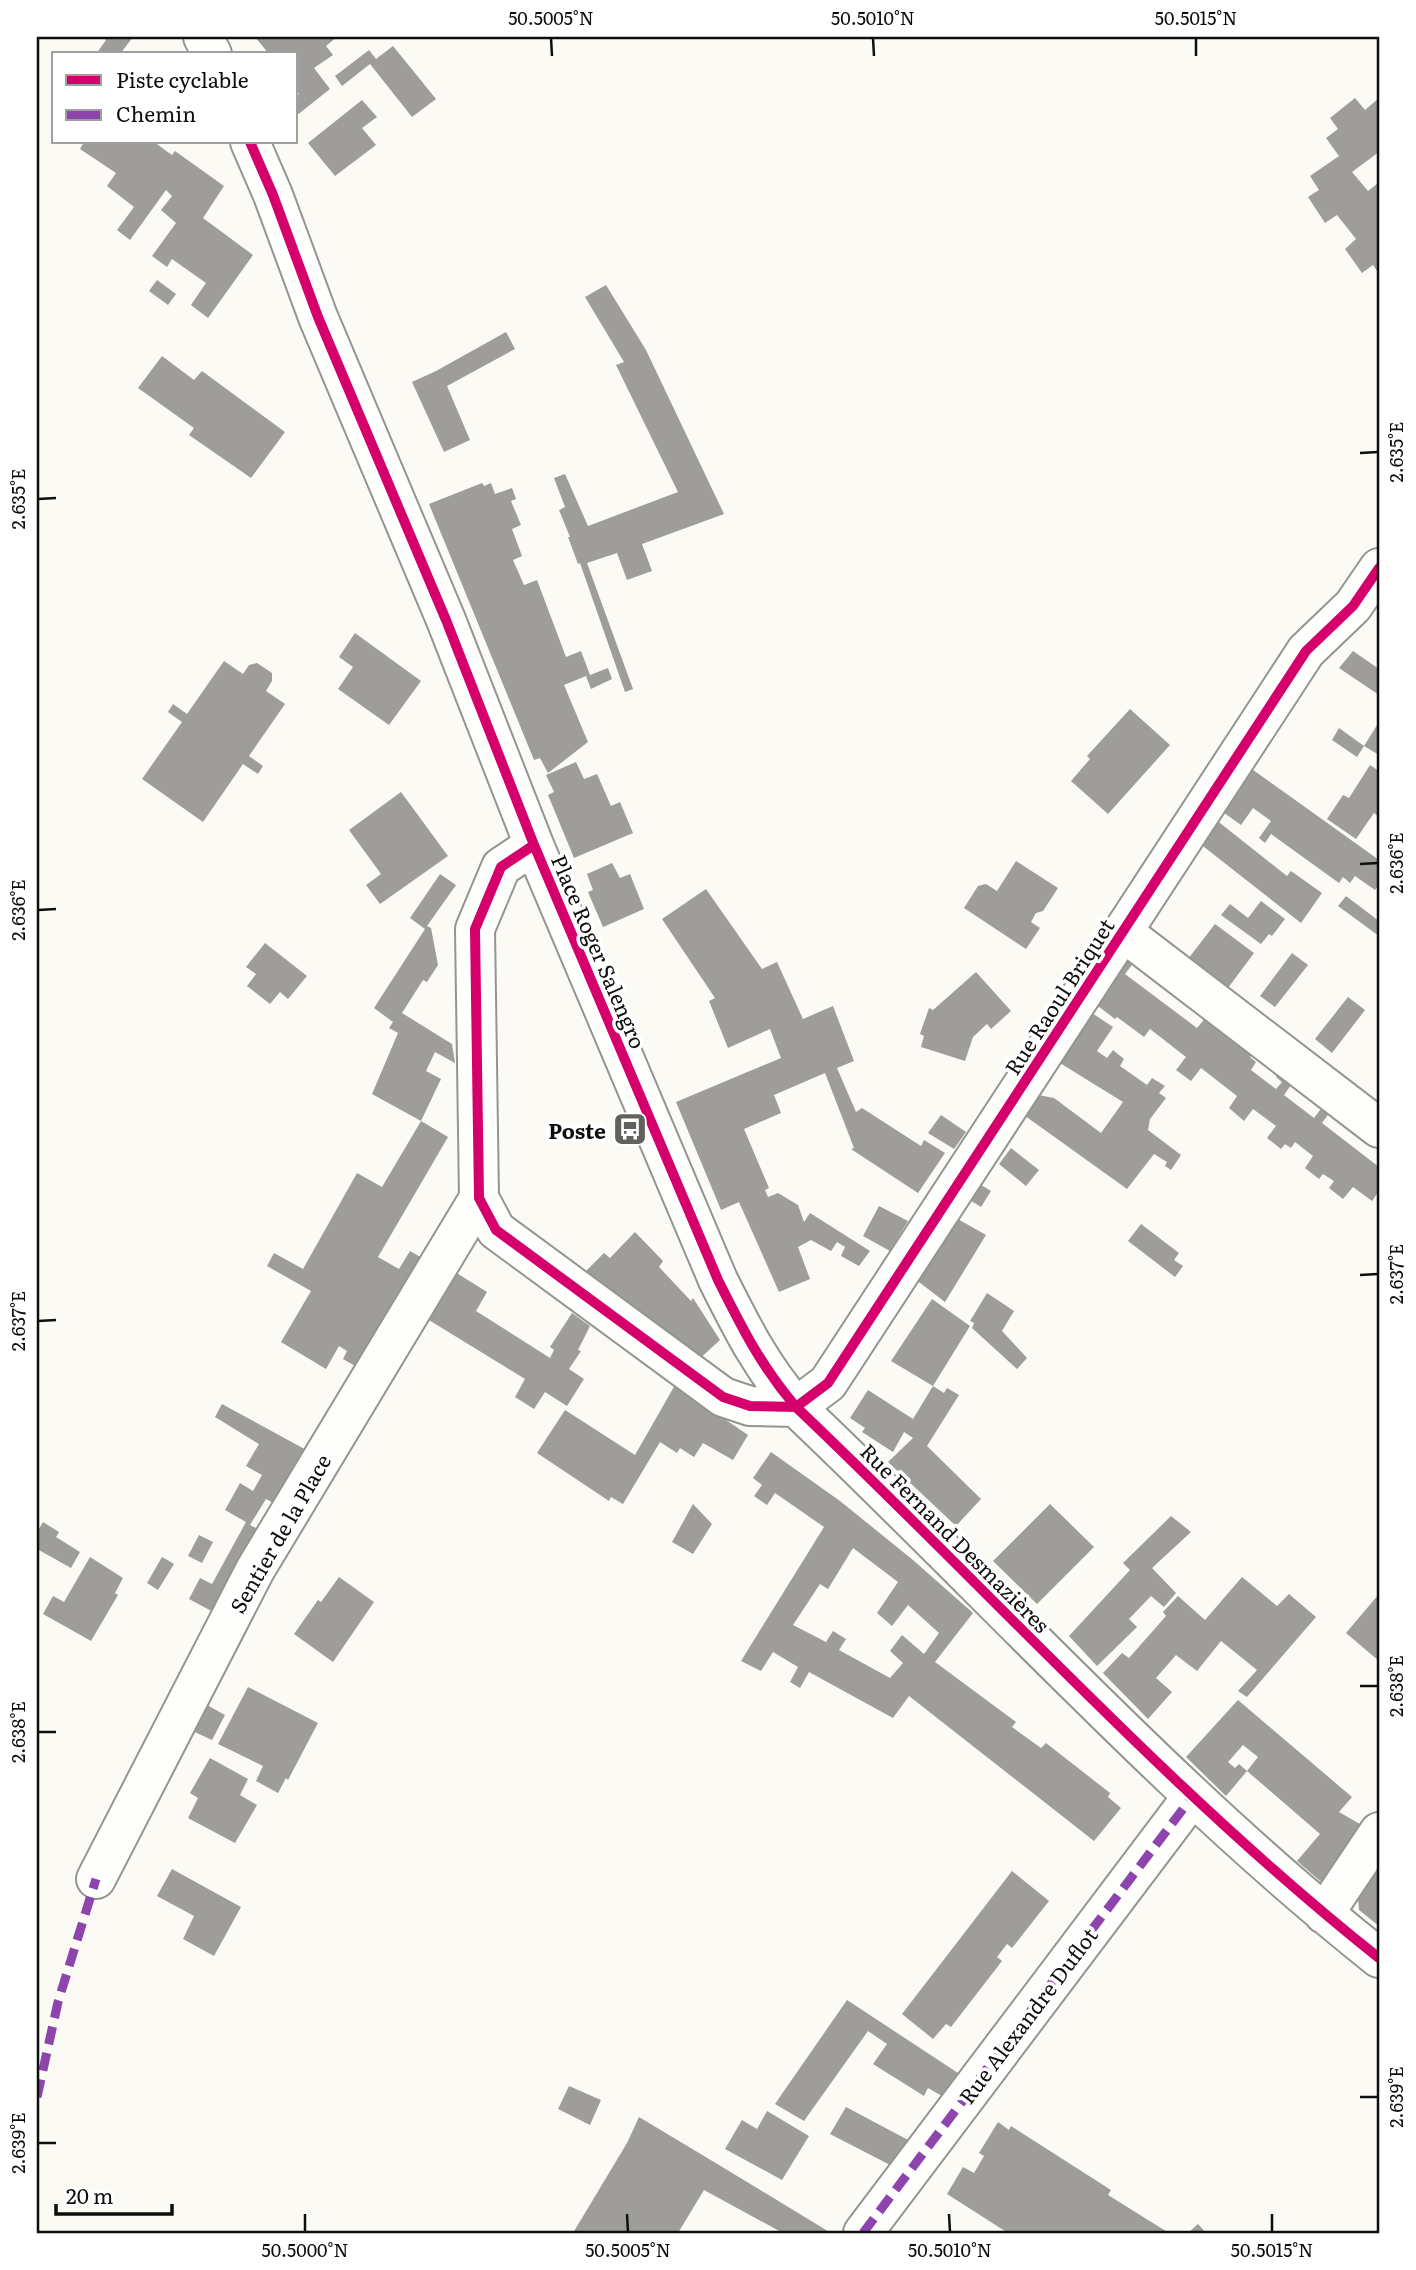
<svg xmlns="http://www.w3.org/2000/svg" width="1416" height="2270" font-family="Literata,serif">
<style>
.building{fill:#9e9d99;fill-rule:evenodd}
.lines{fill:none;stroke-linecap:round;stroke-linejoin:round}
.minor-casing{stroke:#959492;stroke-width:42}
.minor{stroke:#fefefd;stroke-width:38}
.quiet{stroke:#8e44ad;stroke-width:9;stroke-dasharray:18 9;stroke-linecap:butt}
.cycleway-casing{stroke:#fff;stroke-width:15}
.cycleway{stroke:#d6006c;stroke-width:10}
.ticks{fill:none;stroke:#0e0e0e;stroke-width:2.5}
.labels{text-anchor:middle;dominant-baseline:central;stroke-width:7;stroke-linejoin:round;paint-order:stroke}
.street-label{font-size:21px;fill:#0e0e0e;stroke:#fff}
.poi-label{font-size:21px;font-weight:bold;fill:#0e0e0e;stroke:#fff;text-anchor:end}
.neatline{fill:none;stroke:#0e0e0e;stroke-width:2.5}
.ticks-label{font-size:18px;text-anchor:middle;fill:#0e0e0e}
</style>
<rect width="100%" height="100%" fill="#fbfaf4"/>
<path class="building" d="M 102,37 L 133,37 L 120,54 L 96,54 L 106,40 Z
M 255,37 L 337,37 L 326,46 L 333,55 L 314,68 L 330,89 L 296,116 L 296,96 L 299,94 L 296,89 L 296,54 L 269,54 Z
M 393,46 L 436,99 L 412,117 L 370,64 L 342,86 L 335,76 L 369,50 L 376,59 Z
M 1355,98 L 1365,110 L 1379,98 L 1379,152 L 1352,172 L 1368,191 L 1378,183 L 1379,186 L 1379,274 L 1373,265 L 1362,273 L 1345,249 L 1356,239 L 1337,215 L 1325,223 L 1308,197 L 1319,190 L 1310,176 L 1339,156 L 1326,138 L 1338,129 L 1330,118 Z
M 362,100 L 377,117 L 362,128 L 376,145 L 335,176 L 308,143 Z
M 84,142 L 154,142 L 172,155 L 175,151 L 224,186 L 203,218 L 253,255 L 208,318 L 191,305 L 206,283 L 172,259 L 167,267 L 152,256 L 176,223 L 161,210 L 172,196 L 166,190 L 130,240 L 117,230 L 134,207 L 107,186 L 116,173 L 80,149 Z
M 157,280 L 176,294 L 168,305 L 149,291 Z
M 606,285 L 646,350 L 724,514 L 642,544 L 652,571 L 627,580 L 617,553 L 587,563 L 633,689 L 625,692 L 580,563 L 578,564 L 568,537 L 570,537 L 559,510 L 565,507 L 554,478 L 565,474 L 588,526 L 678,492 L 616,365 L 624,362 L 585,297 Z
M 506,332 L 515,349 L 447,386 L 470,440 L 444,452 L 412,382 L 436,371 Z
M 162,356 L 194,380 L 202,371 L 285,432 L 251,478 L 189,435 L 194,428 L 138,388 Z
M 482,483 L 484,486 L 491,483 L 495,494 L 512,488 L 516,499 L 511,501 L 521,525 L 512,529 L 522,556 L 513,560 L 524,585 L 537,580 L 566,657 L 581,651 L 590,675 L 608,668 L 612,679 L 591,689 L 586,676 L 564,685 L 588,742 L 548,773 L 540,758 L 534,760 L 429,504 Z
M 355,633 L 421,681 L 389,725 L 338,689 L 353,667 L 339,657 Z
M 1353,651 L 1379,669 L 1379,695 L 1339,668 Z
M 224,661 L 243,674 L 249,665 L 257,663 L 272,673 L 272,681 L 266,691 L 285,704 L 249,756 L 263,766 L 258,774 L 243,764 L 203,822 L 142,779 L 182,722 L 168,712 L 173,704 L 187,714 Z
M 1130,709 L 1170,745 L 1108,814 L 1071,781 L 1090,759 L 1087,756 Z
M 1379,722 L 1379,755 L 1364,746 Z
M 1339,728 L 1364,746 L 1357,757 L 1332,740 Z
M 576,762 L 584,779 L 597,774 L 611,806 L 620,802 L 633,833 L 574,858 L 548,795 L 554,792 L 546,775 Z
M 1370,765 L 1379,771 L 1379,817 L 1374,813 L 1356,839 L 1327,819 L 1343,795 L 1349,798 Z
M 1249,767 L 1379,860 L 1379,885 L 1375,890 L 1355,876 L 1350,883 L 1343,877 L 1339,883 L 1271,834 L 1265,843 L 1259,838 L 1271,821 L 1253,808 L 1241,825 L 1220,810 Z
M 401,792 L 448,856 L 380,904 L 366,885 L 381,874 L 349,830 Z
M 1215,819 L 1287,876 L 1291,871 L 1322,893 L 1301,923 L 1199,843 Z
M 1016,861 L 1058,888 L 1043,911 L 1036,913 L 1031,922 L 1040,928 L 1026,949 L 964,908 L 978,886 L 986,884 L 997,891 Z
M 612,863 L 620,878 L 630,874 L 644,909 L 603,927 L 588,892 L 593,890 L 587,874 Z
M 440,874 L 456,885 L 427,926 L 431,928 L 438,965 L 427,982 L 423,980 L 402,1013 L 452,1044 L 455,1063 L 435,1052 L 426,1071 L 441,1079 L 421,1121 L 448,1137 L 378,1257 L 399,1269 L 410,1251 L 429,1262 L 364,1371 L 343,1359 L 347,1351 L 339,1346 L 326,1369 L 281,1342 L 311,1291 L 267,1266 L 274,1253 L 303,1269 L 357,1173 L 382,1187 L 421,1121 L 372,1094 L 398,1033 L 389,1028 L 393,1022 L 374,1008 L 425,929 L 410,918 Z
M 706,889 L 762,969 L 777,962 L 803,1019 L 833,1006 L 854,1061 L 837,1068 L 856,1112 L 862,1108 L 921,1146 L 924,1140 L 945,1153 L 918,1193 L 851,1149 L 854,1148 L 825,1073 L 774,1095 L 781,1113 L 744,1129 L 769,1188 L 765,1190 L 768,1197 L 778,1193 L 798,1205 L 804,1222 L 810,1213 L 870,1251 L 859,1266 L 841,1256 L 845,1247 L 837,1242 L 831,1251 L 811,1240 L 798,1247 L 810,1279 L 779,1292 L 739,1202 L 721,1210 L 676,1102 L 781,1058 L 770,1029 L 728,1048 L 709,1001 L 715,998 L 662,919 Z
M 1346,896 L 1379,921 L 1379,936 L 1338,906 Z
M 1261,901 L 1285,919 L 1272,936 L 1269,934 L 1261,944 L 1221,915 L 1230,904 L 1248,918 Z
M 1215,924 L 1254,953 L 1228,988 L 1188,959 Z
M 265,943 L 307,976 L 288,999 L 280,992 L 270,1004 L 247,986 L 256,974 L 246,967 Z
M 1130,951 L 1138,957 L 1125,974 L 1197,1028 L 1207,1016 L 1257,1048 L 1250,1057 L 1256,1062 L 1251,1070 L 1276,1089 L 1282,1082 L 1276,1077 L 1282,1068 L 1296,1078 L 1284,1095 L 1314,1118 L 1326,1102 L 1333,1108 L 1322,1123 L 1379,1167 L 1379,1191 L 1372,1201 L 1353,1187 L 1343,1199 L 1329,1188 L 1334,1181 L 1323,1174 L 1319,1179 L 1305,1168 L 1313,1156 L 1295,1142 L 1291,1148 L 1285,1144 L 1281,1149 L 1267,1138 L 1276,1126 L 1253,1109 L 1244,1121 L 1229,1108 L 1237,1096 L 1201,1068 L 1191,1081 L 1176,1070 L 1186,1057 L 1150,1029 L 1144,1037 L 1117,1017 L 1115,1019 L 1094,1003 Z
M 1292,953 L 1308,965 L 1275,1007 L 1260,996 Z
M 976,972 L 1011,1011 L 991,1029 L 987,1024 L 973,1037 L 965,1061 L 921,1047 L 924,1036 L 920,1034 L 929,1008 L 933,1010 Z
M 1348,997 L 1365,1010 L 1332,1053 L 1315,1039 Z
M 1089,1011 L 1113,1027 L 1097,1051 L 1107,1058 L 1113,1050 L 1124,1059 L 1120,1066 L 1147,1085 L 1152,1078 L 1165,1086 L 1159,1093 L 1166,1098 L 1150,1119 L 1148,1130 L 1181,1155 L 1171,1170 L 1165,1166 L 1167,1162 L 1154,1154 L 1127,1189 L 1021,1113 L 1033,1094 L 1054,1098 L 1101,1133 L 1123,1102 L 1055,1060 Z
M 941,1115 L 966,1132 L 954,1149 L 928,1133 Z
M 1011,1148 L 1039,1170 L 1026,1186 L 999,1164 Z
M 978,1183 L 991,1191 L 981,1207 L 968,1199 Z
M 879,1206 L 908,1221 L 890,1251 L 863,1236 Z
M 956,1218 L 986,1235 L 945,1302 L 915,1279 Z
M 1141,1224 L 1179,1253 L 1174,1260 L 1183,1266 L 1175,1277 L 1128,1241 Z
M 635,1232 L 663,1261 L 659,1267 L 691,1301 L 693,1298 L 720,1340 L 695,1363 L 619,1306 L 585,1272 L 604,1253 L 610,1258 Z
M 447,1267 L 487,1292 L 476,1311 L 550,1358 L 554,1350 L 550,1347 L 572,1313 L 590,1326 L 578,1350 L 581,1351 L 569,1369 L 584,1379 L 567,1406 L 545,1392 L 534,1409 L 515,1397 L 525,1379 L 419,1314 Z
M 987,1293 L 1014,1311 L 1002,1331 L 1027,1358 L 1017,1369 L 972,1328 L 974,1323 L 970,1321 Z
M 932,1299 L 970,1326 L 933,1386 L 891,1361 Z
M 675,1385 L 748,1435 L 733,1460 L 703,1443 L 694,1457 L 680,1448 L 677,1453 L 660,1442 L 623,1504 L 611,1497 L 609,1501 L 537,1453 L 565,1410 L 635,1455 Z
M 933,1386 L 944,1393 L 947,1388 L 959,1395 L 927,1446 L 981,1499 L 956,1526 L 888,1462 L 913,1438 L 904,1432 L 893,1452 L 862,1432 L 865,1428 L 850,1418 L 868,1390 L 913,1419 Z
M 222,1404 L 310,1452 L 279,1506 L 266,1499 L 250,1525 L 264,1532 L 217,1614 L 189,1599 L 200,1578 L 212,1584 L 246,1522 L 225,1510 L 240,1483 L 253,1491 L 262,1475 L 246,1466 L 259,1444 L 215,1417 Z
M 771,1452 L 840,1501 L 913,1560 L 973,1613 L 935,1662 L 1016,1722 L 1012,1727 L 1041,1748 L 1046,1743 L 1110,1793 L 1108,1797 L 1121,1808 L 1094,1841 L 909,1696 L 893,1718 L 809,1672 L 800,1688 L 790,1682 L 798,1667 L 773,1652 L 761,1671 L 741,1661 L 824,1527 L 775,1493 L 767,1505 L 754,1496 L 762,1485 L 753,1478 ZM 853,1548 L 898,1582 L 877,1613 L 892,1626 L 908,1605 L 939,1633 L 924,1654 L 902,1635 L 890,1651 L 903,1663 L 890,1678 L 839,1650 L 846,1639 L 833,1631 L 826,1642 L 793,1625 L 820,1584 L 828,1589 Z
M 693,1504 L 712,1524 L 693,1554 L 672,1542 Z
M 1050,1504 L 1094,1547 L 1037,1604 L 993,1561 Z
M 1171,1516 L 1191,1532 L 1152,1568 L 1176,1593 L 1164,1607 L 1151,1596 L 1129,1619 L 1137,1627 L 1097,1666 L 1069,1636 L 1130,1570 L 1123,1563 Z
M 43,1522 L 59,1532 L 56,1537 L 80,1552 L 71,1568 L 37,1549 L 37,1532 Z
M 199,1535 L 213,1542 L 202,1563 L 188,1556 Z
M 90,1557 L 123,1578 L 115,1593 L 118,1595 L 91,1641 L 43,1614 L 53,1596 L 64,1602 Z
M 162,1557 L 174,1564 L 158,1590 L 147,1583 Z
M 339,1577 L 374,1602 L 333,1662 L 294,1634 L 318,1600 L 321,1602 Z
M 1242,1577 L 1277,1606 L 1289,1594 L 1316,1617 L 1247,1697 L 1238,1691 L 1257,1670 L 1221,1641 L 1197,1671 L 1176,1655 L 1156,1678 L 1172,1692 L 1148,1719 L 1103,1673 L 1122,1653 L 1129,1658 L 1166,1616 L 1163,1612 L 1178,1596 L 1205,1620 Z
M 1379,1594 L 1379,1661 L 1346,1633 Z
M 248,1687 L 318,1723 L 288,1780 L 286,1778 L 278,1793 L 256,1781 L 263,1766 L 218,1744 Z
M 198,1700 L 225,1715 L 212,1740 L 186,1728 Z
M 1238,1700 L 1352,1797 L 1339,1812 L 1365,1827 L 1331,1878 L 1320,1881 L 1297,1861 L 1320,1834 L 1247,1771 L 1258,1757 L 1243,1745 L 1228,1762 L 1235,1768 L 1239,1764 L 1247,1771 L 1226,1796 L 1186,1757 Z
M 210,1758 L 248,1779 L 240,1795 L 257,1805 L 235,1843 L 188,1818 L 198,1798 L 190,1793 Z
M 1379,1868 L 1379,1926 L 1359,1910 L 1358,1899 Z
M 172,1869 L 241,1907 L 214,1956 L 183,1939 L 194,1916 L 157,1896 Z
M 1012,1871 L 1049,1901 L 1012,1948 L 1007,1944 L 997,1957 L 1002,1961 L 951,2027 L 946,2024 L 933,2039 L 902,2014 Z
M 847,2000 L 958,2073 L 942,2096 L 928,2088 L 924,2096 L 873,2064 L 887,2044 L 868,2031 L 804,2121 L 775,2104 Z
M 569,2086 L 601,2100 L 590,2125 L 558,2109 Z
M 846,2107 L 910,2141 L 892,2166 L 830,2134 Z
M 767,2111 L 809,2136 L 782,2180 L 725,2149 L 742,2120 L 757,2129 Z
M 639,2117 L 719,2165 L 831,2233 L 783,2233 L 704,2190 L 678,2233 L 573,2233 L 627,2143 Z
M 998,2122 L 1009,2130 L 1011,2126 L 1111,2190 L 1108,2195 L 1169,2233 L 1008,2233 L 947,2194 L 963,2167 L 974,2173 L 984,2156 L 979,2153 Z
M 1198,2224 L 1206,2233 L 1188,2233 Z"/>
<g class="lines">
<g class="minor-casing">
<path id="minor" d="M 203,37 L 212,54
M 250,142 L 273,195 L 318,317 L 446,620 L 534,845 L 718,1280 C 742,1328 761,1366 796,1407 C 990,1591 1170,1792 1379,1958
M 534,845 L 501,867 L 475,929 L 479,1198 L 496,1230 L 723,1397 L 750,1406 L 796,1407
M 1123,932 L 1379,1128
M 796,1407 L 828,1383 L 1306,651 L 1353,606 L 1379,568
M 96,1879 L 255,1570 L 479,1198
M 1324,1914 L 1379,1832
M 863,2233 L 1192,1797"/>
</g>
<use href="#minor" class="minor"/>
<path class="quiet" d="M 37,2097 L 58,2002 L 96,1879
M 863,2233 L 1192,1797"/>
<g class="cycleway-casing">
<path id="cycleway" d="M 250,142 L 273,195 L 318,317 L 446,620 L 534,845 L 718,1280 C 742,1328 761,1366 796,1407 C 990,1591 1170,1792 1379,1958
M 534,845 L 501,867 L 475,929 L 479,1198 L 496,1230 L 723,1397 L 750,1406 L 796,1407
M 796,1407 L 828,1383 L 1306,651 L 1353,606 L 1379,568"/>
</g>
<use href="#cycleway" class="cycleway"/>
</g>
<path class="ticks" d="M 551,38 L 552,56M 873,38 L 874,56M 1196,38 L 1196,56M 1360,453 L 1378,452M 38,499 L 56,498M 1360,864 L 1378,863M 38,910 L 56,909M 1360,1275 L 1378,1274M 38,1321 L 56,1320M 1360,1686 L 1378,1686M 38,1732 L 56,1732M 1360,2097 L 1378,2097M 38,2143 L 56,2143M 305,2214 L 305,2232M 627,2214 L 628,2232M 949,2214 L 950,2232M 1272,2214 L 1272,2232"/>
<defs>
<g id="bus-square" transform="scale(1.75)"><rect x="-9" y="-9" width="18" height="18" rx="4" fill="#61615e" stroke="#fff"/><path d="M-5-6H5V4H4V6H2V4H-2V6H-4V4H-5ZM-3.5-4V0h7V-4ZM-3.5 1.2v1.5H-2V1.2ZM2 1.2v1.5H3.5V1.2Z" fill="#fff"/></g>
</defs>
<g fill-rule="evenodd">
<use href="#bus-square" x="630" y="1129"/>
</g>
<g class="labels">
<g class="street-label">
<text transform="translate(600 951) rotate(67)">Place Roger Salengro</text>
<text transform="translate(1058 996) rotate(-57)">Rue Raoul Briquet</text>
<text transform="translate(279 1533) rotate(-60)">Sentier de la Place</text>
<text transform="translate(956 1537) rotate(45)">Rue Fernand Desmazières</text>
<text transform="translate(1027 2015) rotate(-53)">Rue Alexandre Duflot</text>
</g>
<g class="poi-label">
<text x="606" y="1129">Poste</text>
</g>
</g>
<rect width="1416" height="2270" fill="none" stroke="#ffffff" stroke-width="77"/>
<rect x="52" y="52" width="245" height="91" fill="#ffffff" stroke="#9f9f9f" stroke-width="2"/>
<rect x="66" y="75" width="35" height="10" fill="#d6006c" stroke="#9f9f9f" stroke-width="2"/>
<text x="116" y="88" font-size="21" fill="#0e0e0e">Piste cyclable</text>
<rect x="66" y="110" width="35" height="10" fill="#8e44ad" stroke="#9f9f9f" stroke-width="2"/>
<text x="116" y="122" font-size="21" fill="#0e0e0e">Chemin</text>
<path d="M56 2204v10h116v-10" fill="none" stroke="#0e0e0e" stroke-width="3.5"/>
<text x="66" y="2204" font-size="21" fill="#0e0e0e" stroke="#ffffff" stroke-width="5" paint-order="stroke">20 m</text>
<rect x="38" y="38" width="1340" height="2194" class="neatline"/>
<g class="ticks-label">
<text x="551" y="25">50.5005°N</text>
<text x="873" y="25">50.5010°N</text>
<text x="1196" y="25">50.5015°N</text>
<text transform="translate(1397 452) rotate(-90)" y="6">2.635°E</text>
<text transform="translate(19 499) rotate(-90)" y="6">2.635°E</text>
<text transform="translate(1397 863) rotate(-90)" y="6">2.636°E</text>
<text transform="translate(19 910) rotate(-90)" y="6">2.636°E</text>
<text transform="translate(1397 1274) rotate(-90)" y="6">2.637°E</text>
<text transform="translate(19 1321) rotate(-90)" y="6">2.637°E</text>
<text transform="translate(1397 1686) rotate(-90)" y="6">2.638°E</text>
<text transform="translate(19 1732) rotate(-90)" y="6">2.638°E</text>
<text transform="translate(1397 2097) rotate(-90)" y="6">2.639°E</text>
<text transform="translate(19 2143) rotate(-90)" y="6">2.639°E</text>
<text x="305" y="2257">50.5000°N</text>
<text x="628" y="2257">50.5005°N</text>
<text x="950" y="2257">50.5010°N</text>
<text x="1272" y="2257">50.5015°N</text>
</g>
</svg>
